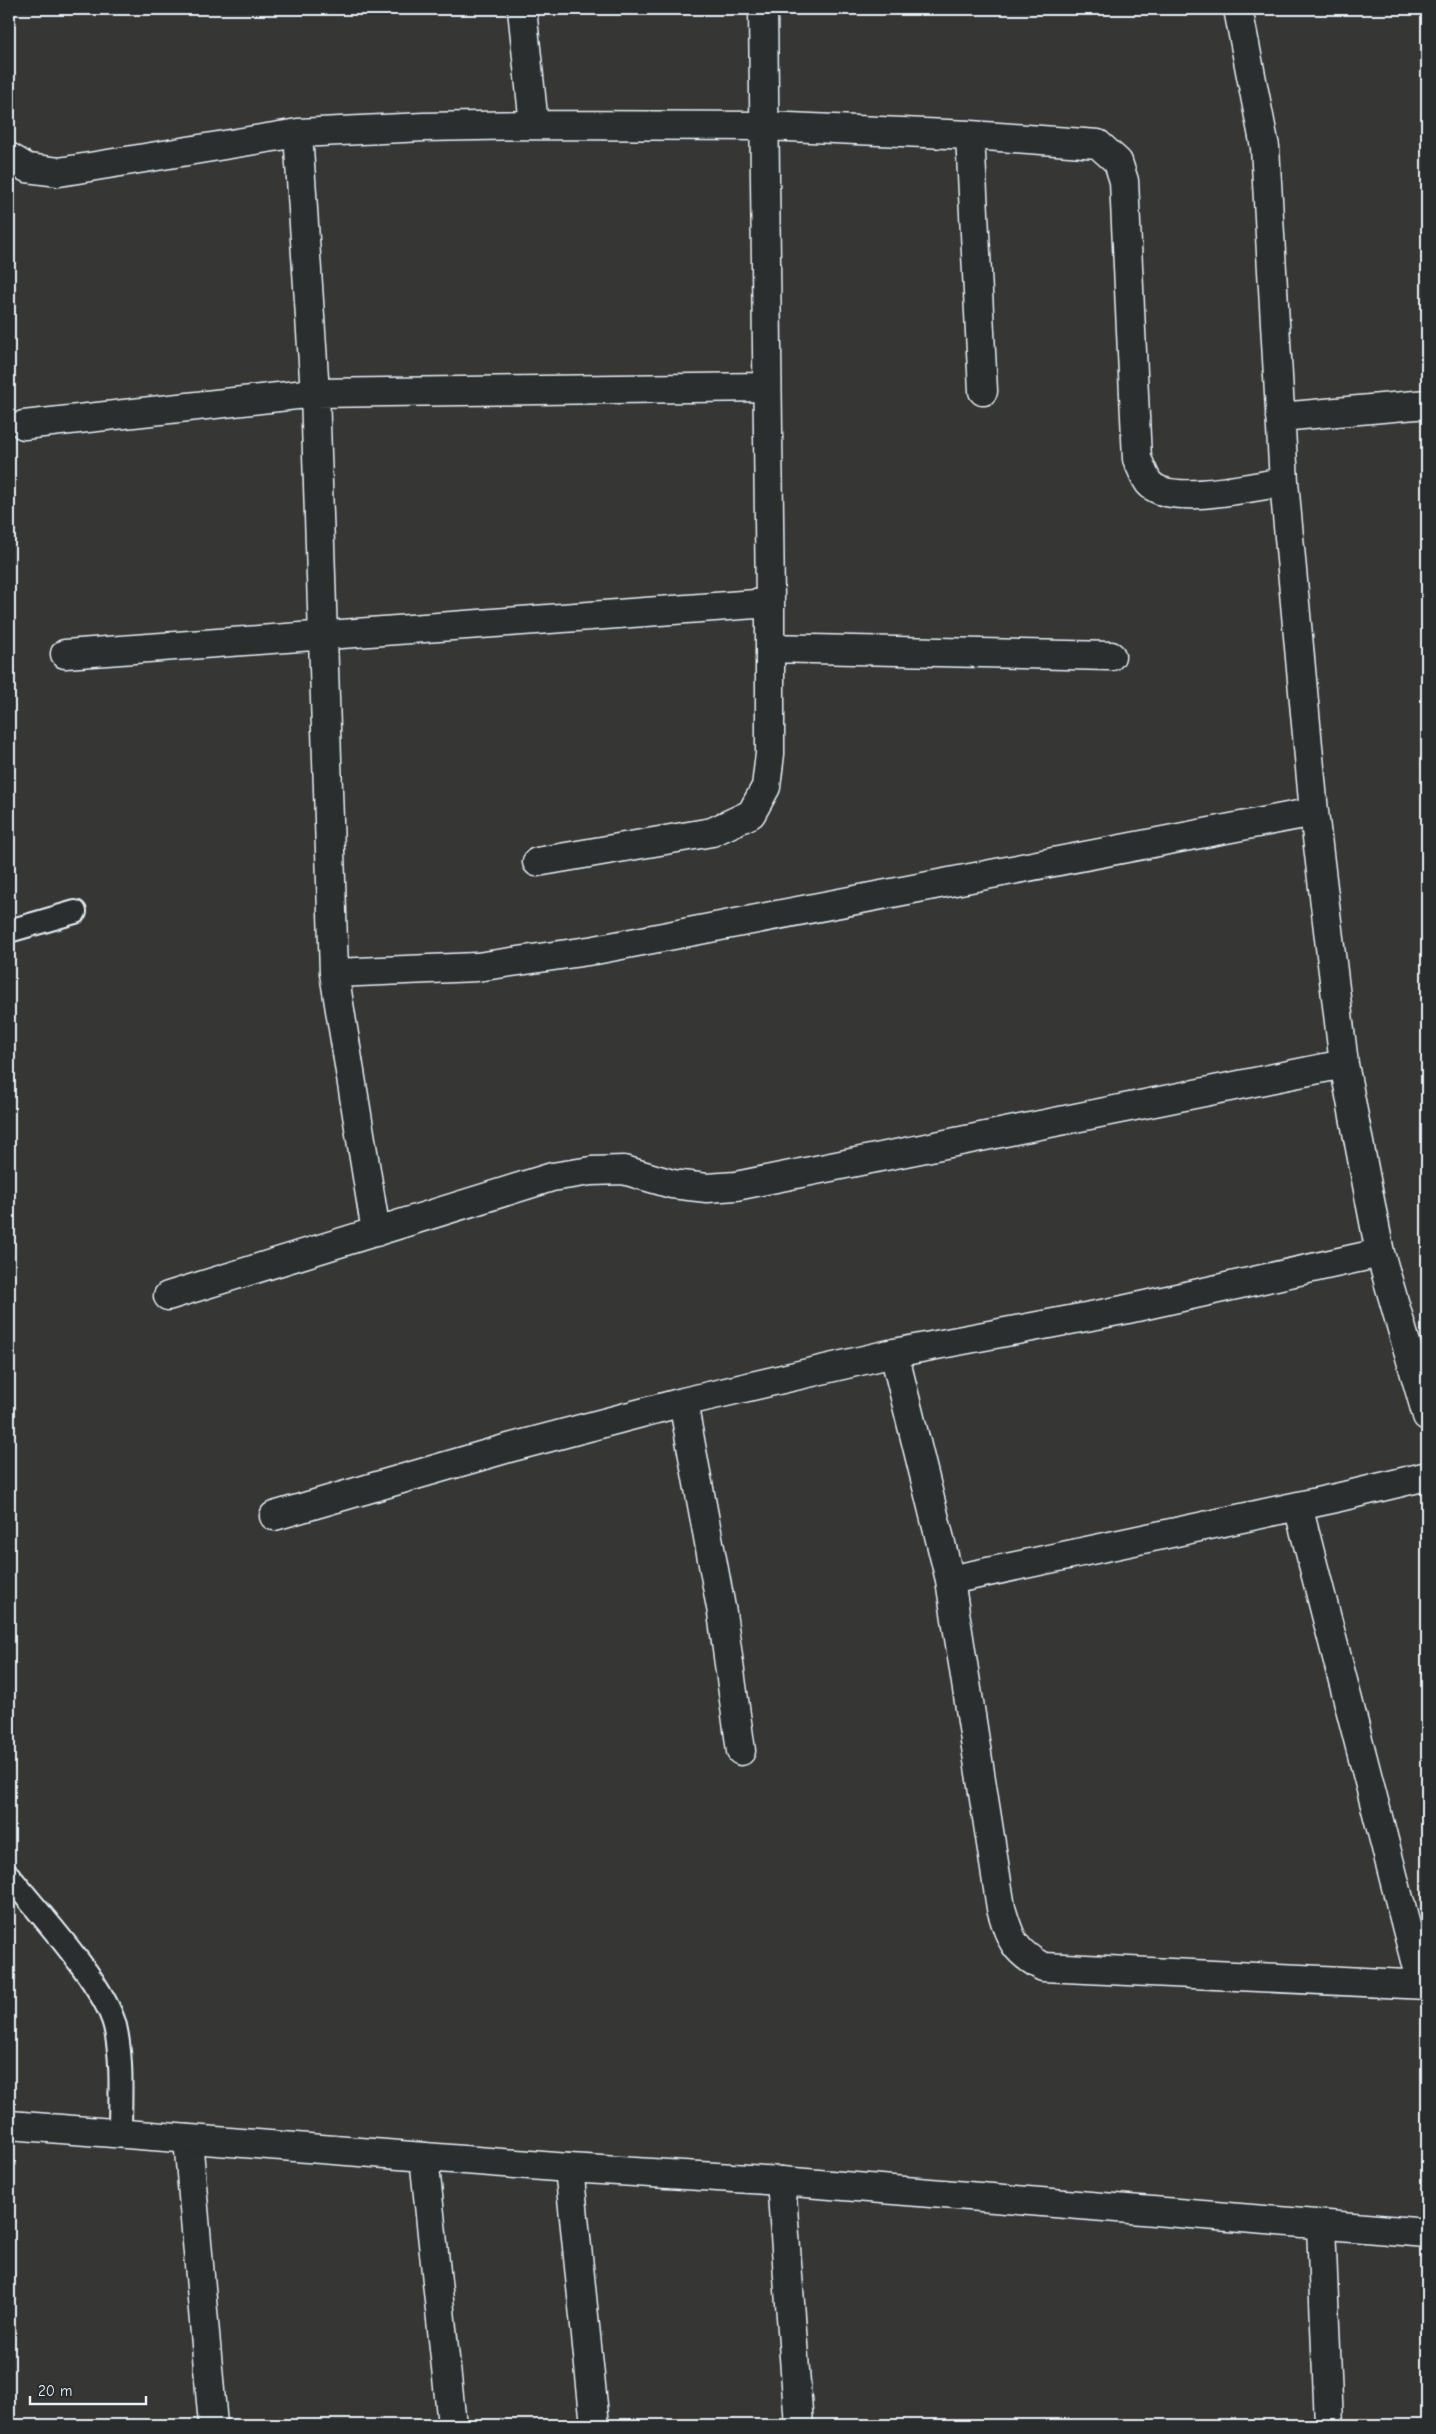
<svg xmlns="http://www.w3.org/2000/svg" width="1436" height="2434" font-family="'Comic Neue',sans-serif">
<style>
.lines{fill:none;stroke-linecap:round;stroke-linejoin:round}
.service-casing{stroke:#e8f1f8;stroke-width:26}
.minor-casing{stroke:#e8f1f8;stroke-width:31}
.trunk-casing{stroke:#e8f1f8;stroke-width:31}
.service{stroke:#2a2d2e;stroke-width:22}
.minor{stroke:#2a2d2e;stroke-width:28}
.trunk{stroke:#2a2d2e;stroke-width:28}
</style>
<rect width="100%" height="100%" fill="#363634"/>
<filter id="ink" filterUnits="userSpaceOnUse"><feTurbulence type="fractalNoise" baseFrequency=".02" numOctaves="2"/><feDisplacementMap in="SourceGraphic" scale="10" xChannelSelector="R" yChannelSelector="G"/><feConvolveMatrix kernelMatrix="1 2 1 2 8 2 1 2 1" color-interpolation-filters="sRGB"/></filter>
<g filter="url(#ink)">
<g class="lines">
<g class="service-casing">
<path id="service" d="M 9,931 L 75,912
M 9,1876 C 38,1912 104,1983 115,2026 C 123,2061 120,2098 120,2133"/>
</g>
<g class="minor-casing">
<path id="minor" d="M 522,9 L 534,125
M 1238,9 L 1265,147 L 1284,482 L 1314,812 L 1344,1064 L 1380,1253 L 1427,1416
M 298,133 L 315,393 L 334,973 L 376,1232
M 970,135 L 983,391
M 9,157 L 27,168 L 59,172 L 298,133 L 424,127 L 534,125 L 766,126 L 970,135 L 1098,144 L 1118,162 L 1124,181 L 1137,459 C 1141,466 1144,477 1149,483 C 1169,507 1255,486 1284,482
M 1280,417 L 1427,404
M 24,425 L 315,393 L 767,387
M 770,648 L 1111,656
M 65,654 L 770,603
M 537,862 L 712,832 L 751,814 L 766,787 L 770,754 L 770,603 L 763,9
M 334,973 L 477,967 L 595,950 L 1314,812
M 168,1296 L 552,1177 L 591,1171 L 624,1170 L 672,1184 L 707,1188 L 736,1186 L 1344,1064
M 894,1353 L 950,1580 L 1001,1908 C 1010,1938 1013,1951 1043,1967 L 1427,1985
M 683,1402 L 722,1613 L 741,1751
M 1298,1506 L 1421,1984
M 274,1516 L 505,1449 L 683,1402 L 894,1353 L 1123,1310 L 1380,1253
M 950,1580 L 1336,1498 L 1427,1476
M 188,2139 L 213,2425
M 424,2157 L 452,2425
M 569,2168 L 595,2425
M 781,2181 L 799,2425
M 1321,2225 L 1329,2425"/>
</g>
<g class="trunk-casing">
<path id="trunk" d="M 9,2125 L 569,2168 L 781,2181 L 1427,2233"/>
</g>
<use href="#service" class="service"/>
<use href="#minor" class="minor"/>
<use href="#trunk" class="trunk"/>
</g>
</g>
<rect width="1436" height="2434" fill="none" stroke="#2a2d2e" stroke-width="30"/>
<rect x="15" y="15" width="1406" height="2404" fill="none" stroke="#e8f1f8" stroke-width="2" filter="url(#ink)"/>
<path d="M30 2396v8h116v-8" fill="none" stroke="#e8f1f8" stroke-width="2.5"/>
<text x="38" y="2396" font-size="15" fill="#e8f1f8" stroke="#2a2d2e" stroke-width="4" paint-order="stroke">20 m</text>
</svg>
